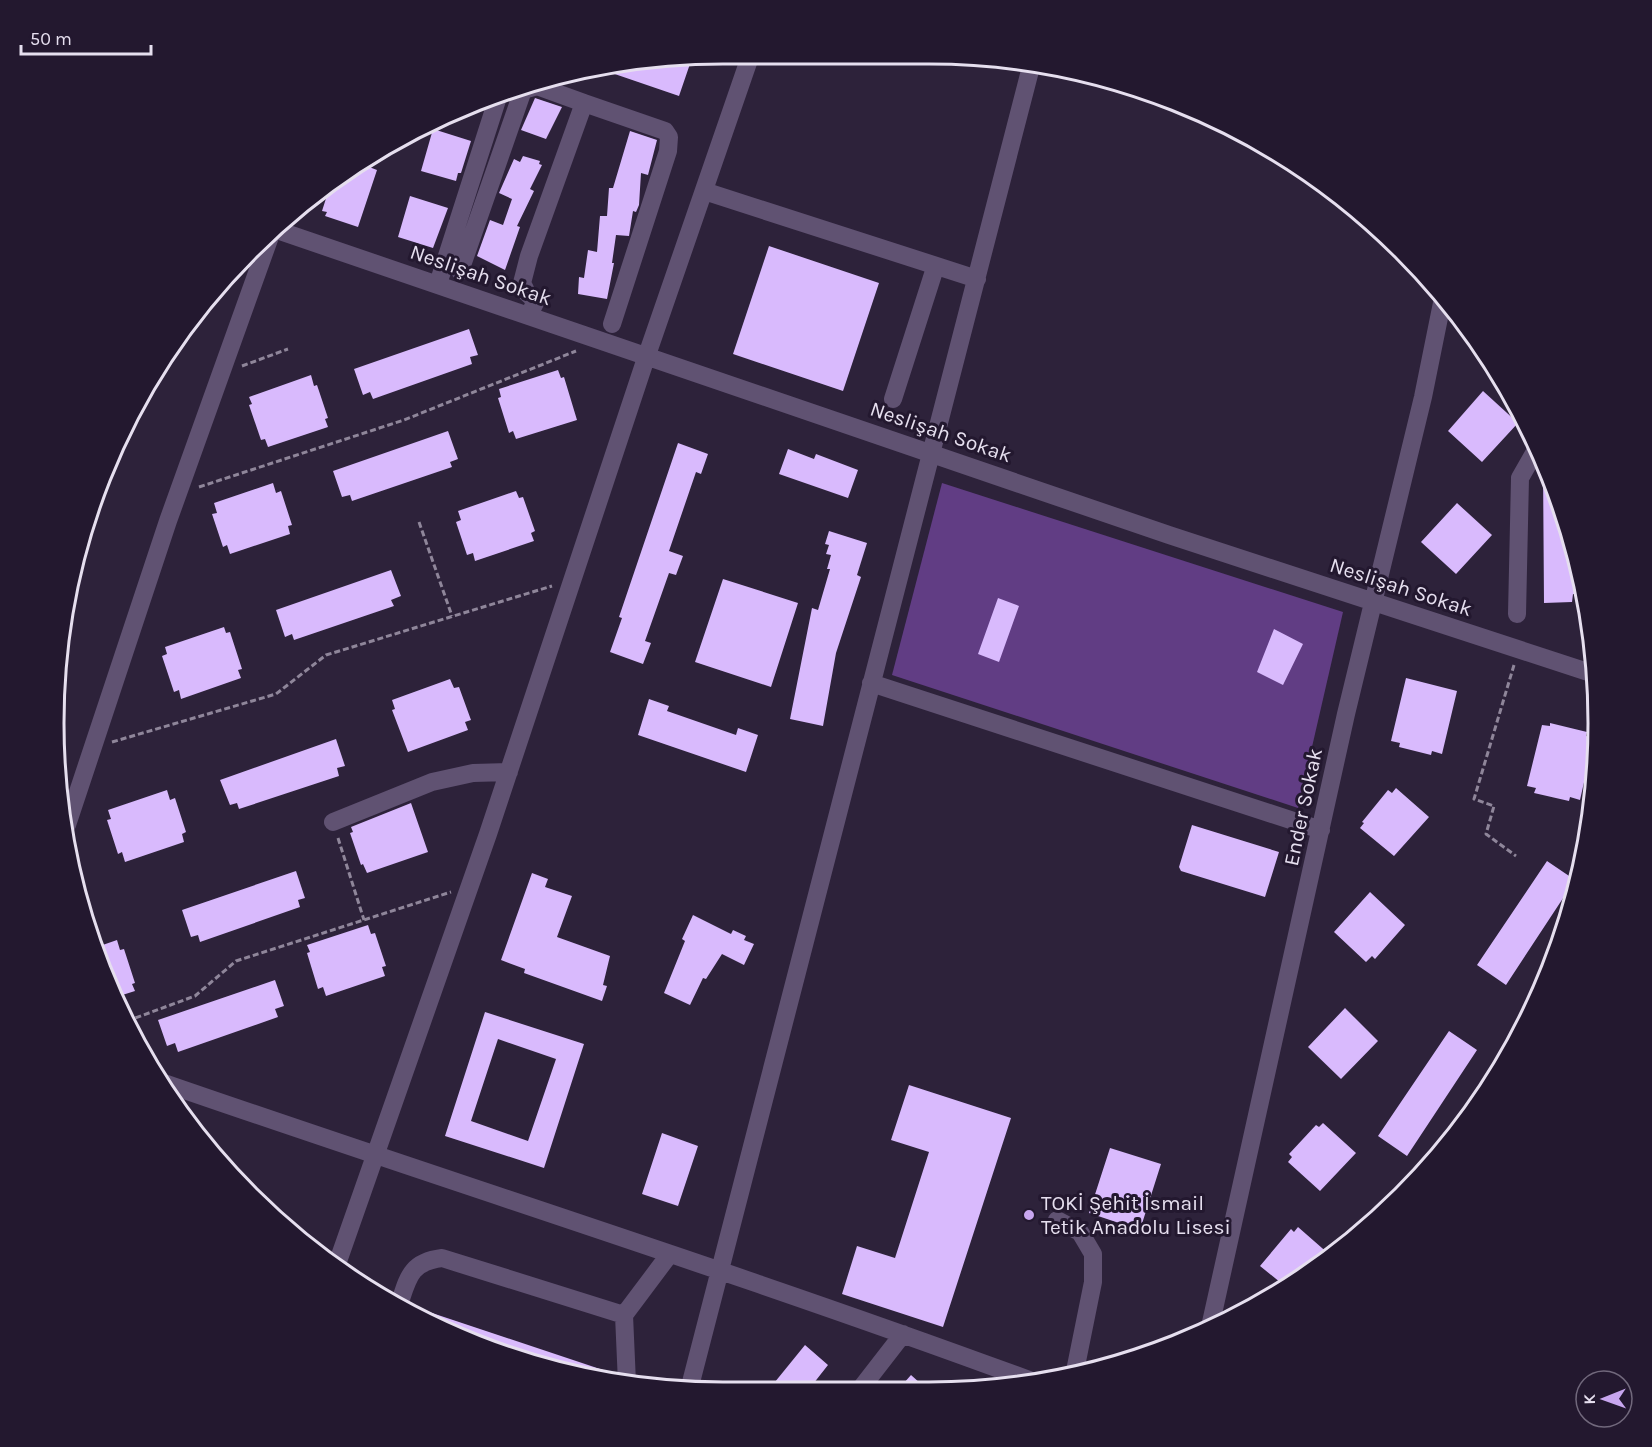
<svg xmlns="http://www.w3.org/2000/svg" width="1652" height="1447" font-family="Karla,sans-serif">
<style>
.green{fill:#613d84}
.building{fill:#d9bafd;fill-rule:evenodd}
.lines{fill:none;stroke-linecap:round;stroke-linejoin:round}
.path{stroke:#8f869a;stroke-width:3;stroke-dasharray:6 3;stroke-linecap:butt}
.minor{stroke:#605272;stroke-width:18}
.poi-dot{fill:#c8a6ef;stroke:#23182f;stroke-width:2}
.labels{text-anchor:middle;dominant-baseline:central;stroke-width:6;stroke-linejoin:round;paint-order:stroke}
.street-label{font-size:21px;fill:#e6dfef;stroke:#23182f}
.poi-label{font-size:21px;fill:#e6dfef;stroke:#23182f;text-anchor:start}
.rim{fill:none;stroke:#e6dfef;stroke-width:3}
</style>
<rect width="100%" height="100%" fill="#2d223a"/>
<path class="green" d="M 942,483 L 1343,612 L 1298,808 L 892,675 Z"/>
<path class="building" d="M 692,58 L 679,96 L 603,70 L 668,61 Z
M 535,98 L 562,107 L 546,139 L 521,130 Z
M 433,129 L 471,141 L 461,173 L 458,173 L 456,181 L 421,171 Z
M 630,131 L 657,140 L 648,175 L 641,173 L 639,205 L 636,212 L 633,211 L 629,236 L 616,235 L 612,263 L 614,263 L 607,299 L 578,294 L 579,277 L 584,278 L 588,250 L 597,252 L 600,216 L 607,216 L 609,188 L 613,188 Z
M 523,156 L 540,161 L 539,164 L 542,165 L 530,189 L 534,191 L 517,226 L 520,227 L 505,270 L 477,256 L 490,220 L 503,225 L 512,199 L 499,193 L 514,159 L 520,162 Z
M 364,165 L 377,170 L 358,227 L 325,216 L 327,212 L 322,211 L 329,189 Z
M 410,196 L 448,208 L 433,248 L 398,237 Z
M 769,246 L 879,283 L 843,391 L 733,354 Z
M 469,329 L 478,355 L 470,357 L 472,364 L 373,399 L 370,392 L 363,395 L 354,369 Z
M 558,370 L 561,378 L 564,377 L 577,420 L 516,439 L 513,431 L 509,433 L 498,398 L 501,397 L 499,389 Z
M 311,375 L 314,386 L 317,385 L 328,418 L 325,419 L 328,427 L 268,447 L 265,439 L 261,440 L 249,405 L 252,404 L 249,397 Z
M 1483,391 L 1518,423 L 1482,462 L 1448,431 Z
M 448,431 L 458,459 L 450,462 L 452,467 L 352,501 L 350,495 L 342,497 L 333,471 Z
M 678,443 L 708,454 L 701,474 L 696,472 L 669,551 L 683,556 L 676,575 L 669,573 L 645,641 L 651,643 L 643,664 L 610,652 L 622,618 L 619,617 Z
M 788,449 L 814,459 L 816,454 L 858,470 L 848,498 L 779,474 Z
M 1543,466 L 1563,509 L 1580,585 L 1580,594 L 1573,594 L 1572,602 L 1544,603 Z
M 273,483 L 276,493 L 281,491 L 292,525 L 288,526 L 290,534 L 230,554 L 227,545 L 223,547 L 212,514 L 217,513 L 214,503 Z
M 516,491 L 519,498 L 523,497 L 535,531 L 531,533 L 534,541 L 475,561 L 473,553 L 467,555 L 456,522 L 461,520 L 458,511 Z
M 1457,503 L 1492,535 L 1456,574 L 1421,542 Z
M 829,531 L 867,543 L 857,575 L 861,577 L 836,653 L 823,726 L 790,719 L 812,608 L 818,610 L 830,569 L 827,569 L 831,555 L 826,554 L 829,545 L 825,544 Z
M 391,570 L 401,596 L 391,600 L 394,606 L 294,640 L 292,634 L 285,637 L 276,610 Z
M 723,579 L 798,603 L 771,687 L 695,662 Z
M 998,598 L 1019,606 L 999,662 L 978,654 Z
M 224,627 L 226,633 L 230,632 L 242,669 L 238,670 L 241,678 L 181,699 L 179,690 L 174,692 L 162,656 L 167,654 L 165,647 Z
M 1274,629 L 1303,644 L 1283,685 L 1257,672 Z
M 1406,678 L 1457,691 L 1442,754 L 1432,751 L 1431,755 L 1399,747 L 1400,743 L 1391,741 Z
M 450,679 L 454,688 L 459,687 L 471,720 L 465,722 L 468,730 L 408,752 L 392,710 L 395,709 L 392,700 Z
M 649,699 L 669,706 L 667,711 L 736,735 L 738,728 L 758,735 L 746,772 L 638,735 Z
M 1550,723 L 1587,732 L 1586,736 L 1594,738 L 1580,800 L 1570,797 L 1569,801 L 1534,793 L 1536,788 L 1527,786 L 1542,725 L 1550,726 Z
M 336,739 L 345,766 L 337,768 L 339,776 L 239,809 L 237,803 L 230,805 L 220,780 Z
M 1396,788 L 1429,817 L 1394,856 L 1360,828 L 1364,823 L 1362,822 L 1388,790 L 1392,793 Z
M 167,790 L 170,800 L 175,798 L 186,832 L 182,834 L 184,842 L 125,862 L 122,852 L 118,854 L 107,820 L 111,819 L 108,810 Z
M 411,803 L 428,852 L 367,873 L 363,864 L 361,865 L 350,833 L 353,832 L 351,827 Z
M 1192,825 L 1279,852 L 1265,897 L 1181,871 L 1179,867 Z
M 1547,861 L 1575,880 L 1506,985 L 1477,965 Z
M 296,871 L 305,898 L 298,900 L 300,907 L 200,942 L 198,935 L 191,937 L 182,910 Z
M 532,873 L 548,879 L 545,887 L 572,896 L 557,937 L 610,956 L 603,985 L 607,986 L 602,1001 L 524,973 L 525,969 L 501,960 Z
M 1370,892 L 1405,925 L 1375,959 L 1372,956 L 1366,962 L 1334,932 Z
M 693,915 L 731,934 L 733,930 L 746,936 L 744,940 L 754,944 L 744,965 L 722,954 L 706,979 L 703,978 L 690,1005 L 664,993 L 685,941 L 682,939 Z
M 368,925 L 371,934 L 375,933 L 386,966 L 382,967 L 385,976 L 326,996 L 323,987 L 318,989 L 307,953 L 310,952 L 307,945 Z
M 117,940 L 120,950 L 124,949 L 135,983 L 132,984 L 135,991 L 116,997 L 94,948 Z
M 275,980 L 284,1006 L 275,1009 L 278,1017 L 178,1052 L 175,1043 L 167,1046 L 158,1020 Z
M 1345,1008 L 1378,1041 L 1341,1079 L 1308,1047 Z
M 485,1012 L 584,1044 L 544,1168 L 445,1136 ZM 498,1039 L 556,1059 L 528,1141 L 471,1121 Z
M 1449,1031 L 1477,1050 L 1407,1156 L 1378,1136 Z
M 909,1085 L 1011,1118 L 943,1327 L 842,1294 L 857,1246 L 895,1258 L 929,1152 L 891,1140 Z
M 1323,1123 L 1356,1153 L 1320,1191 L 1288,1162 L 1292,1157 L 1289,1154 L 1316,1125 L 1319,1127 Z
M 662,1133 L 698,1146 L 678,1206 L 642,1194 Z
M 1110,1148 L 1161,1164 L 1140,1230 L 1089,1213 Z
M 1298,1227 L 1330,1255 L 1286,1287 L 1260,1266 L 1291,1229 L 1294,1232 Z
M 423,1310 L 615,1374 L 616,1382 L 593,1380 L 468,1342 L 420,1317 Z
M 805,1345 L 828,1365 L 806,1393 L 766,1393 Z
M 911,1375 L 930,1392 L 896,1392 Z"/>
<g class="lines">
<path class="path" d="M 242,366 L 288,349
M 199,487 L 404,420 L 576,351
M 419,522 L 452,616
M 1514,665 L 1474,799 L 1494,806 L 1486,834 L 1516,856
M 112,742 L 276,694 L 326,655 L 552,586
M 338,838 L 364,920
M 127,1021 L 195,996 L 236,961 L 451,892"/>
<path class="minor" d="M 704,191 L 977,279
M 274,229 L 1169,535 L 1594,674
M 460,271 L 523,90 L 537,86 L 584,103
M 438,284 L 498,97
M 529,315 L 536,301 L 527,293 L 522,283 L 529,256 L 584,103 L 665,131 L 669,137 L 668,151 L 612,324
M 893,399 L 935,268
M 1517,614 L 1520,478 L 1536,450
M 871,683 L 1321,830
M 333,822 L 432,782 L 473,773 L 509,772
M 67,825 L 168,521 L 272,231
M 161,1082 C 450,1182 742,1274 1029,1380
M 1057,1220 L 1080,1232 L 1093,1254 L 1093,1282 L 1075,1371
M 336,1267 L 488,834 L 647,355 L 751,54
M 399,1305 C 408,1278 410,1262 442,1258 L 624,1315
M 1210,1327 L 1346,714 L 1423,397 L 1443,298
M 627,1383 L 624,1315 L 669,1255
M 689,1390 L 1032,63
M 858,1392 L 903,1334"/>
</g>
<circle class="poi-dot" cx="1029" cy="1215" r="6"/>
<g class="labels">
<g class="street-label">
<text transform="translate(481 275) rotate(19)">Neslişah Sokak</text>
<text transform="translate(941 432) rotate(19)">Neslişah Sokak</text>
<text transform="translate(1401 587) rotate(18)">Neslişah Sokak</text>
<text transform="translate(1303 807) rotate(-78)">Ender Sokak</text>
</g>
<g class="poi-label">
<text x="1041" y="1203">TOKİ Şehit İsmail<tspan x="1041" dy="24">Tetik Anadolu Lisesi</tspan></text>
</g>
</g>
<path d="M0 0H1652V1447H0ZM723 64H929A659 659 0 0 1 1588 723V723A659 659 0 0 1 929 1382H723A659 659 0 0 1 64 723V723A659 659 0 0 1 723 64Z" fill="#23182f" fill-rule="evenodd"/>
<path class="rim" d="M723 64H929A659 659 0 0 1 1588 723V723A659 659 0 0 1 929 1382H723A659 659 0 0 1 64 723V723A659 659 0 0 1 723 64Z"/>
<g transform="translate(1604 1399) rotate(269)"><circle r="28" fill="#23182f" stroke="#71687c" stroke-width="1.5"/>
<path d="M0-4.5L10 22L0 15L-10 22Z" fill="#c8a6ef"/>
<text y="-9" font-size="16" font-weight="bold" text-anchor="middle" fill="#e6dfef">K</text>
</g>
<path d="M21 45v9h130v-9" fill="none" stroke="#e6dfef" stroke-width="3"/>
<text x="30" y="45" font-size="18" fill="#e6dfef" stroke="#23182f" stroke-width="4.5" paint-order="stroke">50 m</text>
</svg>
